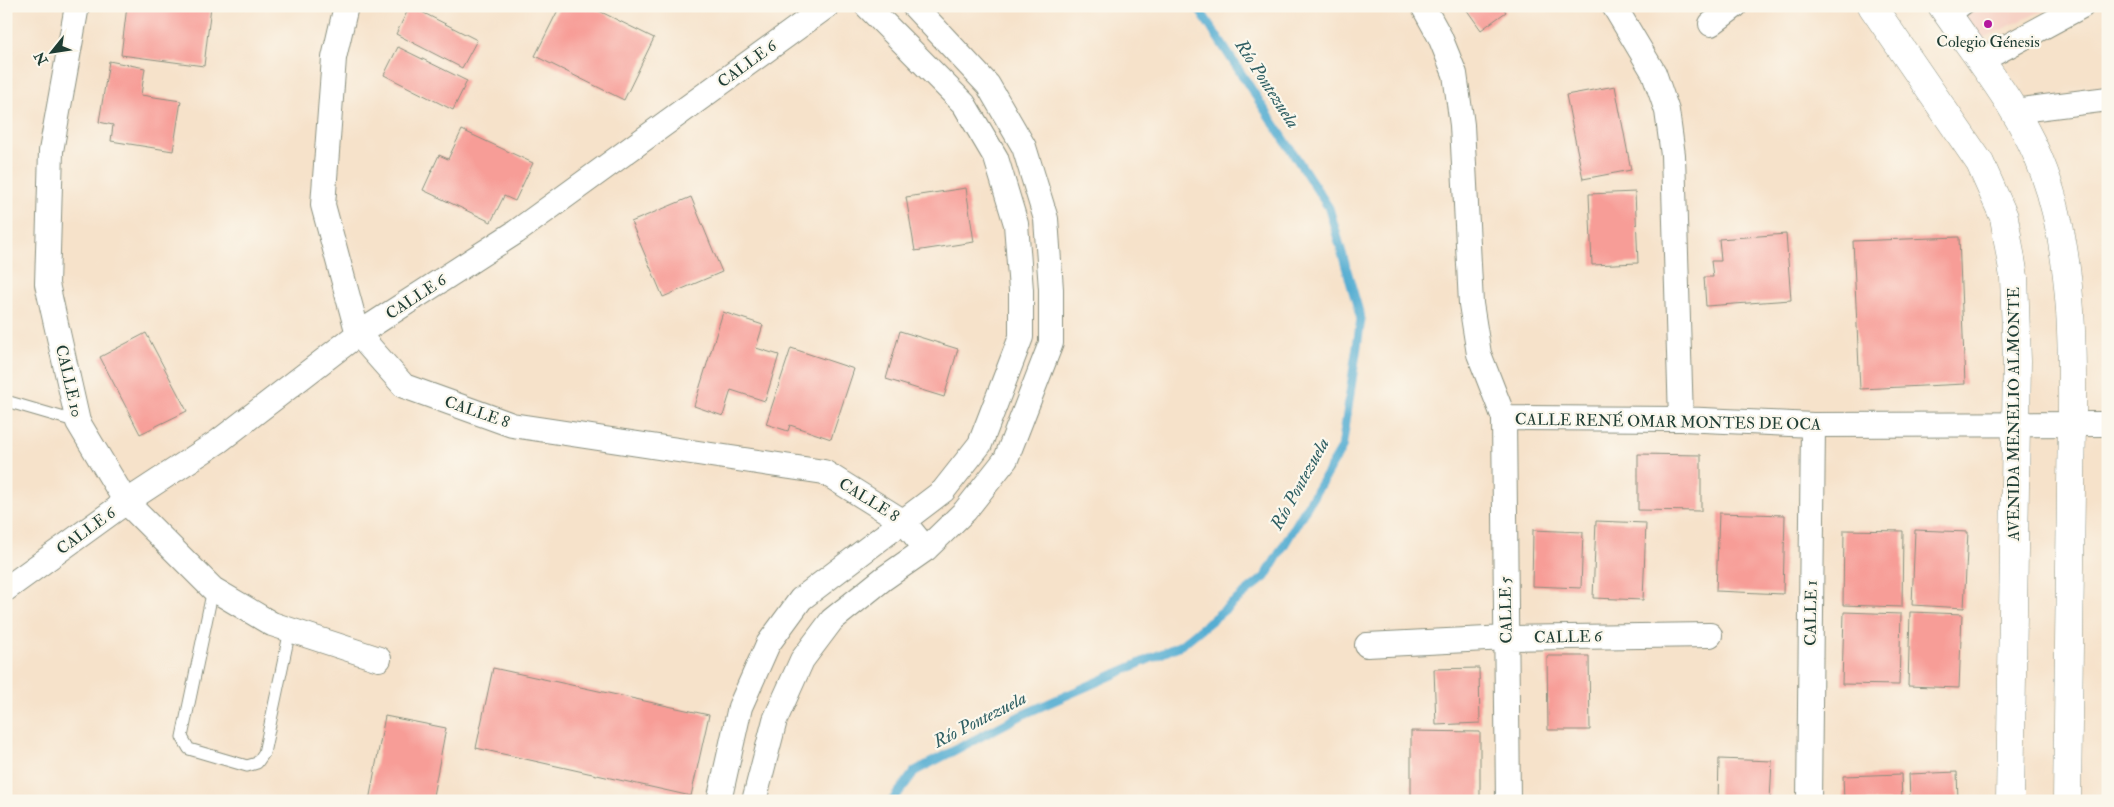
<svg xmlns="http://www.w3.org/2000/svg" width="2114" height="807" font-family="'IM FELL Double Pica',serif">
<style>
.built{fill:#f6d1c5}
.lines{fill:none;stroke-linecap:round;stroke-linejoin:round}
.stream{stroke:#55add2;stroke-width:9}
.building{fill:#f79d97}
.service-casing{stroke:#8a907f;stroke-width:13}
.minor-casing{stroke:#8a907f;stroke-width:26}
.tertiary-casing{stroke:#8a907f;stroke-width:29}
.service{stroke:#fff;stroke-width:11}
.minor{stroke:#fff;stroke-width:24}
.tertiary{stroke:#fff;stroke-width:28}
.poi-dot{fill:#b5179e;stroke:#fbf7ec;stroke-width:2}
.labels{text-anchor:middle;dominant-baseline:central;stroke-width:4.5;stroke-linejoin:round;paint-order:stroke}
.poi-label{font-size:16px;fill:#1f3d34;stroke:#fbf7ec}
.street-label{font-size:16px;fill:#1f3d34;stroke:#fbf7ec}
.water-label{font-size:18px;font-style:italic;fill:#2f5f63;stroke:#fbf7ec}
</style>
<rect width="100%" height="100%" fill="#fbf7ec"/>
<filter id="ink" filterUnits="userSpaceOnUse"><feTurbulence type="fractalNoise" baseFrequency=".02" numOctaves="2"/><feDisplacementMap in="SourceGraphic" scale="10" xChannelSelector="R" yChannelSelector="G"/><feConvolveMatrix kernelMatrix="1 2 1 2 8 2 1 2 1" color-interpolation-filters="sRGB"/></filter>
<filter id="wash" filterUnits="userSpaceOnUse"><feTurbulence type="fractalNoise" baseFrequency=".0096" numOctaves="4" result="noise"/><feDisplacementMap in="SourceGraphic" scale="20" xChannelSelector="R" yChannelSelector="G"/><feGaussianBlur stdDeviation="1.12" result="paint"/><feColorMatrix in="noise" values="0 0 0 0 0 0 0 0 0 0 0 0 0 0 0 0 0 1.4 0 .05"/><feComposite in="paint" operator="in"/></filter>
<g filter="url(#wash)">
<rect width="100%" height="100%" fill="#f6e2ca"/>
<path class="built" d="M 1951,6 L 2053,6 L 1974,42 Z"/>
<g class="lines">
<path class="stream" d="M 892,801 L 915,771 L 1022,715 L 1181,645 L 1265,577 L 1342,448 L 1361,319 L 1329,208 L 1197,6"/>
</g>
<g id="blocks">
<path class="building" d="M 127,6 L 211,6 L 204,66 L 121,55 Z
M 410,6 L 477,40 L 462,68 L 396,34 Z
M 560,6 L 589,6 L 654,38 L 624,100 L 535,56 Z
M 1464,6 L 1502,6 L 1506,12 L 1481,30 Z
M 398,47 L 467,81 L 453,110 L 384,75 Z
M 109,61 L 145,68 L 141,95 L 181,101 L 173,151 L 111,141 L 113,125 L 99,122 Z
M 1615,86 L 1631,170 L 1583,179 L 1566,95 Z
M 462,130 L 533,163 L 515,201 L 504,196 L 491,222 L 423,190 L 439,155 L 448,159 Z
M 966,188 L 974,242 L 915,251 L 906,197 Z
M 1635,192 L 1638,263 L 1592,265 L 1589,194 Z
M 691,197 L 722,272 L 663,297 L 631,222 Z
M 1786,234 L 1791,300 L 1706,306 L 1704,277 L 1713,277 L 1711,261 L 1721,261 L 1719,239 Z
M 1959,237 L 1965,384 L 1860,389 L 1853,241 Z
M 723,312 L 763,325 L 756,348 L 779,355 L 765,401 L 731,390 L 723,416 L 694,406 Z
M 900,331 L 958,349 L 944,397 L 886,379 Z
M 146,333 L 187,411 L 140,434 L 100,357 Z
M 791,348 L 854,369 L 831,439 L 790,425 L 788,431 L 766,424 Z
M 1638,454 L 1701,455 L 1701,511 L 1638,510 Z
M 1719,513 L 1785,515 L 1783,594 L 1716,591 Z
M 1596,521 L 1646,523 L 1643,600 L 1593,598 Z
M 1533,530 L 1583,532 L 1581,588 L 1532,586 Z
M 1844,530 L 1903,531 L 1902,607 L 1843,605 Z
M 1915,530 L 1968,532 L 1964,608 L 1912,605 Z
M 1844,612 L 1901,614 L 1899,685 L 1842,684 Z
M 1910,612 L 1962,614 L 1959,688 L 1908,686 Z
M 1547,656 L 1589,656 L 1590,730 L 1548,730 Z
M 493,668 L 709,715 L 691,796 L 476,748 Z
M 1479,668 L 1480,723 L 1436,725 L 1434,669 Z
M 385,716 L 446,728 L 432,801 L 369,801 Z
M 1411,731 L 1480,732 L 1480,801 L 1411,801 Z
M 1719,759 L 1772,761 L 1770,801 L 1718,801 Z
M 1957,772 L 1958,801 L 1910,801 L 1909,774 Z
M 1901,774 L 1902,801 L 1844,801 L 1843,776 Z"/>
</g>
</g>
<g filter="url(#ink)">
<use href="#blocks" fill-opacity="0" stroke="#8a907f" stroke-width="1"/>
<g class="lines">
<g class="service-casing">
<path id="service" d="M 1951,20 L 1969,6
M 6,401 L 78,422
M 213,589 L 182,737 L 189,749 L 247,766 L 257,763 L 264,753 L 290,630"/>
</g>
<g class="minor-casing">
<path id="minor" d="M 77,6 L 51,151 L 47,284 L 78,422 L 126,502 L 213,589 L 272,624 L 379,659
M 346,6 L 334,58 L 323,205 L 358,334 L 404,386 L 512,425 L 824,472 L 904,522 L 926,549
M 1423,6 L 1440,37 L 1455,74 L 1462,125 L 1471,304 L 1479,354 L 1504,418 L 1681,419 L 1813,425 L 2108,424
M 1614,6 L 1654,73 L 1667,111 L 1673,155 L 1681,419
M 1711,24 L 1735,6
M 1980,61 L 2082,6
M 2014,111 L 2108,99
M 1504,418 L 1508,801
M 6,589 L 126,502 L 219,441 L 358,334 L 516,232 L 827,6
M 1367,645 L 1507,638 L 1710,635
M 719,801 L 740,707 L 768,644 L 801,599 L 943,491 L 980,444 L 1021,337 L 1021,290 L 1016,224 L 996,158 L 964,104 L 867,6
M 754,801 L 775,720 L 802,660 L 832,620 L 883,579 L 926,549 L 965,511 L 1006,459 L 1051,343 L 1051,289 L 1046,219 L 1024,147 L 988,85 L 914,6
M 1809,801 L 1813,425"/>
</g>
<g class="tertiary-casing">
<path id="tertiary" d="M 1872,6 L 1980,163 L 2004,217 L 2014,277 L 2017,361 L 2010,801
M 1942,6 C 1978,59 2022,111 2044,172 C 2079,268 2072,388 2071,489 C 2070,593 2068,697 2067,801"/>
</g>
<use href="#service" class="service"/>
<use href="#minor" class="minor"/>
<use href="#tertiary" class="tertiary"/>
</g>
</g>
<circle class="poi-dot" cx="1988" cy="24" r="5"/>
<g class="labels">
<g class="poi-label">
<text x="1988" y="42">Colegio Génesis</text>
</g>
<g class="street-label">
<text transform="translate(747 64) rotate(-36)">CALLE 6</text>
<text transform="translate(416 297) rotate(-33)">CALLE 6</text>
<text transform="translate(69 381) rotate(77)">CALLE 10</text>
<text transform="translate(477 412) rotate(19)">CALLE 8</text>
<text transform="translate(2014 414) rotate(-90)">AVENIDA MENELIO ALMONTE</text>
<text transform="translate(1668 422) rotate(1)">CALLE RENÉ OMAR MONTES DE OCA</text>
<text transform="translate(869 500) rotate(32)">CALLE 8</text>
<text transform="translate(86 531) rotate(-36)">CALLE 6</text>
<text transform="translate(1506 610) rotate(-91)">CALLE 5</text>
<text transform="translate(1811 613) rotate(-89)">CALLE 1</text>
<text transform="translate(1568 637) rotate(-1)">CALLE 6</text>
</g>
<g class="water-label">
<text transform="translate(1267 84) rotate(57)">Río Pontezuela</text>
<text transform="translate(1300 484) rotate(-61)">Río Pontezuela</text>
<text transform="translate(980 720) rotate(-27)">Río Pontezuela</text>
</g>
</g>
<rect width="2114" height="807" fill="none" stroke="#fbf7ec" stroke-width="25"/>
<g transform="translate(52 52) rotate(240)" stroke="#fbf7ec" stroke-width="4" paint-order="stroke">
<path d="M0-4L9 19L0 12L-9 19Z" fill="#1f3d34"/>
<text y="-8" font-size="14" font-weight="bold" text-anchor="middle" fill="#1f3d34">N</text>
</g>
</svg>
